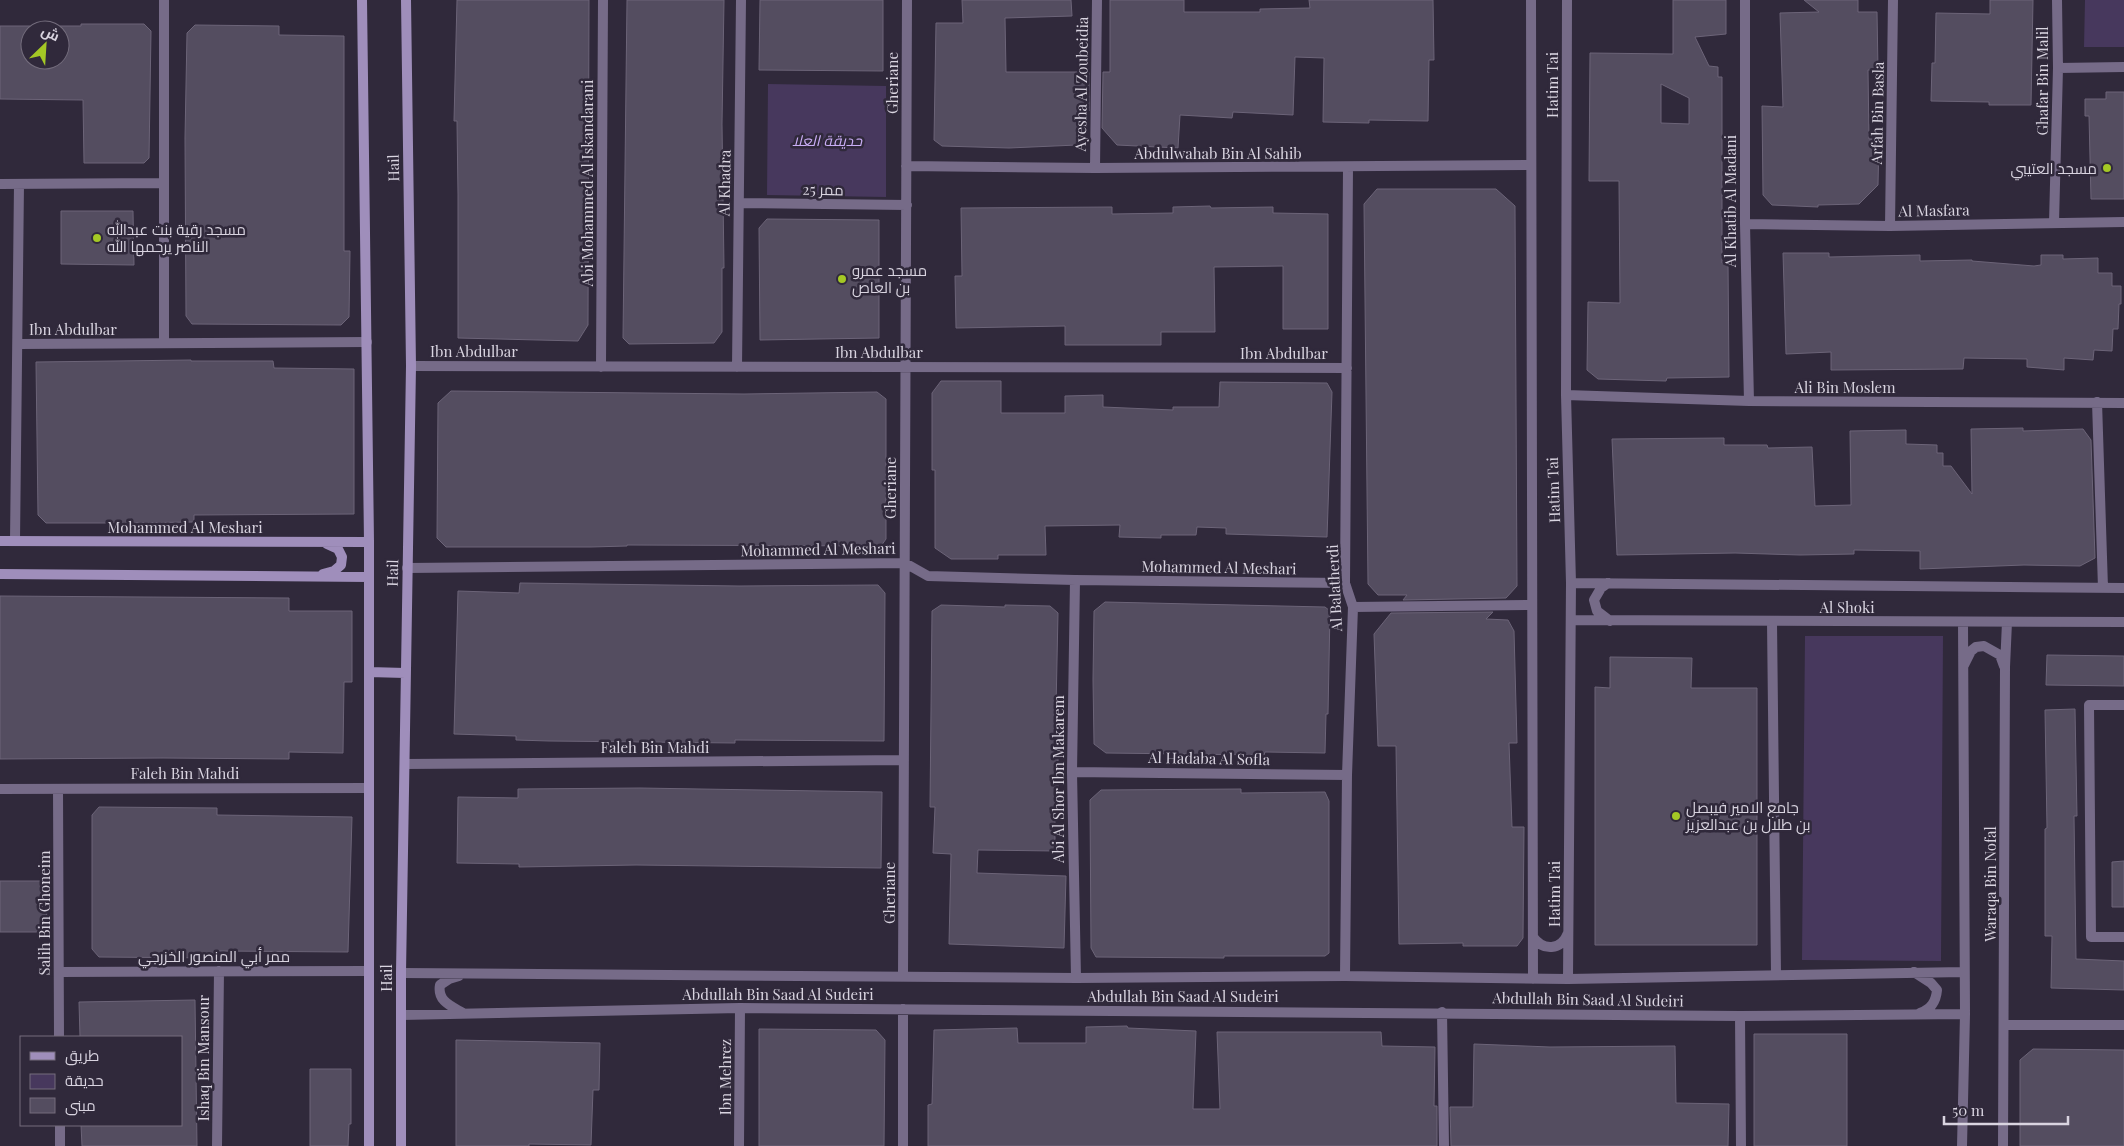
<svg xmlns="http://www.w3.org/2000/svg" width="2124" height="1146" font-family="'Playfair Display',Cairo,serif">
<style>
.green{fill:#47385d}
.building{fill:#544d60;stroke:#6c6478;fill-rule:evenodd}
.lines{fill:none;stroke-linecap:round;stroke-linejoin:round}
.street{stroke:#766b88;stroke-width:10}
.secondary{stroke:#9f8ebb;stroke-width:10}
.poi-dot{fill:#a4c825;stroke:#30293b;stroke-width:2}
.labels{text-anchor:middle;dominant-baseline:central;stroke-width:5;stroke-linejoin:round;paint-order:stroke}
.street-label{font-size:15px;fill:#d9d4e0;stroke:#30293b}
.park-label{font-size:15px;font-style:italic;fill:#caaef6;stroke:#30293b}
.poi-label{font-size:15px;fill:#d9d4e0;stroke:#30293b;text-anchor:start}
</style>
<rect width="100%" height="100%" fill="#30293b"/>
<path class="green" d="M 2085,0 L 2124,0 L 2124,47 L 2084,47 Z
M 768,84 L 886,86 L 886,197 L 767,195 Z
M 1805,636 L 1943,636 L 1941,961 L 1802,960 Z"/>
<path class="building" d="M 457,0 L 589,0 L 588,325 L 578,341 L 458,338 L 458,195 L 457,121 L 454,121 Z
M 627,0 L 724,0 L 722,124 L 724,268 L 722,268 L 722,332 L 714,343 L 629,344 L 623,338 Z
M 760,0 L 883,0 L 883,71 L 759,70 Z
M 962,0 L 1071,0 L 1072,16 L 1005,18 L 1006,72 L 1089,72 L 1089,111 L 1086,108 L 1085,137 L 1077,145 L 1009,148 L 942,146 L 934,140 L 936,23 L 963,23 Z
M 1110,0 L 1184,0 L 1184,12 L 1260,12 L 1260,9 L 1310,8 L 1309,0 L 1433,0 L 1434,60 L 1429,60 L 1428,121 L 1369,120 L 1369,123 L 1323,122 L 1324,58 L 1295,57 L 1293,115 L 1233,112 L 1232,118 L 1180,115 L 1178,148 L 1117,145 L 1102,128 L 1103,72 L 1110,72 Z
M 1673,0 L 1726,0 L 1726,34 L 1695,37 L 1709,66 L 1718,67 L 1718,77 L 1722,77 L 1722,263 L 1728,263 L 1729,377 L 1667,378 L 1666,381 L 1598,379 L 1587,370 L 1588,302 L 1620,303 L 1619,181 L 1589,181 L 1590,53 L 1673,54 ZM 1661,84 L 1689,98 L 1689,124 L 1661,123 Z
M 1804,0 L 1858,0 L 1858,12 L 1877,12 L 1878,70 L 1868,70 L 1869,139 L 1879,139 L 1878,185 L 1859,204 L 1818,205 L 1818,207 L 1772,205 L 1763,195 L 1762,106 L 1783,107 L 1780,13 L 1819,12 Z
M 1990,0 L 2033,0 L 2031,105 L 1989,105 L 1989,102 L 1931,101 L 1932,63 L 1935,63 L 1936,13 L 1990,14 Z
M 81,24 L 144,24 L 151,31 L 149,158 L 144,163 L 84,163 L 83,100 L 0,99 L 0,26 L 30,26 L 30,60 L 60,60 L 60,26 L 81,26 Z
M 195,25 L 279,26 L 279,35 L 344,36 L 344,251 L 350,251 L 349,317 L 341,325 L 192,324 L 186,316 L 185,138 L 187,33 Z
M 2106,92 L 2124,92 L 2124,199 L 2091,199 L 2089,116 L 2085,116 L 2085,99 L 2106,99 Z
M 1377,189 L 1496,189 L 1515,206 L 1517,586 L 1506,598 L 1403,600 L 1407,595 L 1378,595 L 1368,584 L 1364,204 Z
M 1210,206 L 1211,208 L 1273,207 L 1273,213 L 1328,214 L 1328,329 L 1283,329 L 1283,266 L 1214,267 L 1215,332 L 1161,332 L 1161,345 L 1065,345 L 1065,326 L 956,328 L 955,276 L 962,276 L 961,208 L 1112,207 L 1112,214 L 1173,213 L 1173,207 Z
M 61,211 L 133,211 L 134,265 L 61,264 Z
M 767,219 L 879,220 L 879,338 L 760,340 L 759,228 Z
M 1783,253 L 1829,253 L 1829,257 L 1920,255 L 1920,261 L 1972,260 L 1972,261 L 2034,266 L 2041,265 L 2041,255 L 2063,255 L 2063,259 L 2098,258 L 2098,273 L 2112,273 L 2112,286 L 2121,286 L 2121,304 L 2119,304 L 2118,329 L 2113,329 L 2112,351 L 2094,350 L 2093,360 L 2064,358 L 2064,370 L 2027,367 L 2027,359 L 1964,358 L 1963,369 L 1831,370 L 1831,352 L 1786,354 Z
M 191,360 L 191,361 L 273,361 L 274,368 L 354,369 L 354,514 L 194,515 L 194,522 L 120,523 L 46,523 L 38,515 L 36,362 Z
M 941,381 L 1001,381 L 1001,413 L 1065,413 L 1065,396 L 1103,395 L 1103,407 L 1173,410 L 1173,407 L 1219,407 L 1220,382 L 1327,383 L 1332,392 L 1327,537 L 1226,534 L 1226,528 L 1197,527 L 1196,535 L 1161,535 L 1161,538 L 1119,537 L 1120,525 L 1045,526 L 1046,555 L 998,555 L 998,559 L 951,559 L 935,548 L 935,470 L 932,470 L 932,393 Z
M 451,391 L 744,394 L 877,392 L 886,399 L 886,539 L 881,546 L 627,545 L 627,546 L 591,547 L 446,547 L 437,538 L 438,403 Z
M 2023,428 L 2023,431 L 2083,429 L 2091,440 L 2095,558 L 2080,566 L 2024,565 L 1920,569 L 1920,551 L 1854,550 L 1854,554 L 1800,555 L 1735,553 L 1617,555 L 1612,439 L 1724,438 L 1724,445 L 1767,445 L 1768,448 L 1812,447 L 1815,506 L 1851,505 L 1850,431 L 1906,430 L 1906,444 L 1937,445 L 1937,453 L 1943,453 L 1943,466 L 1951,466 L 1972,494 L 1971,429 Z
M 520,583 L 739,586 L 878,585 L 885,593 L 884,741 L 735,740 L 735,743 L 549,741 L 516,740 L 516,736 L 454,734 L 458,591 L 519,593 Z
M 0,596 L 289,598 L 289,611 L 352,611 L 352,682 L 344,682 L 343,753 L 289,752 L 289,759 L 163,758 L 0,759 Z
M 1105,602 L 1325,607 L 1330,611 L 1328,714 L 1326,714 L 1325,753 L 1265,752 L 1264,755 L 1106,753 L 1094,744 L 1093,680 L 1094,611 Z
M 941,605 L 1005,607 L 1005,605 L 1050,606 L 1058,613 L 1055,756 L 1058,756 L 1058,805 L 1055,805 L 1055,851 L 978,850 L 977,873 L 1066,876 L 1064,948 L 949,944 L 951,854 L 933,853 L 935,807 L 930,807 L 932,611 Z
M 1493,612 L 1486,619 L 1508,620 L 1514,631 L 1517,743 L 1509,743 L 1512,827 L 1524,827 L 1523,938 L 1517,946 L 1463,946 L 1463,943 L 1399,944 L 1396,746 L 1378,746 L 1374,634 L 1391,613 Z
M 2047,655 L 2124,656 L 2124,686 L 2046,685 Z
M 1610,657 L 1692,658 L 1691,688 L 1757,688 L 1757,945 L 1595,945 L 1595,687 L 1610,688 Z
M 2075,709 L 2077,816 L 2074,816 L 2076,959 L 2124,961 L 2124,990 L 2051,988 L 2052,936 L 2045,936 L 2045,829 L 2047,828 L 2045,710 Z
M 640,788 L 882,792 L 881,868 L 636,865 L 519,867 L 519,864 L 457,863 L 458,797 L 518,798 L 518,789 Z
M 1241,789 L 1241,793 L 1325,792 L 1329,801 L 1329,953 L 1325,956 L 1224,956 L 1224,958 L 1096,957 L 1091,948 L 1090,800 L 1101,790 Z
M 99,807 L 217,808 L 217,815 L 352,817 L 348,952 L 217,951 L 217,958 L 99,957 L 92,949 L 92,815 Z
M 2124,861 L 2124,907 L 2112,907 L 2112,862 Z
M 0,881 L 46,881 L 47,932 L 0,932 Z
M 195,1000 L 197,1146 L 82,1146 L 81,1125 L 181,1125 L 181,1037 L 80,1037 L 79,1002 Z
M 1127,1026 L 1128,1028 L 1196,1031 L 1193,1109 L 1220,1109 L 1217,1032 L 1381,1032 L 1382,1046 L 1435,1047 L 1434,1106 L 1437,1106 L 1437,1146 L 928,1146 L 928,1105 L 932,1104 L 934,1030 L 1017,1028 L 1018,1043 L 1086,1043 L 1086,1027 Z
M 759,1029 L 876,1030 L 885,1040 L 884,1146 L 759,1146 Z
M 1754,1034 L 1847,1034 L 1847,1146 L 1754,1146 Z
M 456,1040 L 600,1043 L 599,1090 L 593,1090 L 591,1145 L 529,1144 L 529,1146 L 456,1146 Z
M 1474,1044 L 1550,1047 L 1675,1046 L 1676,1103 L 1729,1104 L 1728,1146 L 1451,1146 L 1450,1107 L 1473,1107 Z
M 2033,1049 L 2124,1050 L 2124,1146 L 2020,1146 L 2020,1060 Z
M 310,1069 L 351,1069 L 351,1124 L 349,1124 L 348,1146 L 310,1146 Z"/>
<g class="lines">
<path class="street" d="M 164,0 L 164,343
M 1531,0 L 1533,979
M 1567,0 L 1566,395 L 1571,583 L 1568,979
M 1745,0 L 1745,224 L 1749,401
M 2058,68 L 2124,67
M 906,166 L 1095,168 L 1530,165
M 1095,168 L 1097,0
M 0,184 L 163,183
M 739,203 L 907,205
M 2054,223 L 2058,68 L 2057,0
M 1745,224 L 1890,226 L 2124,222
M 1890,226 L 1893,0
M 18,344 L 367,342
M 411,366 L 1347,368
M 601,367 L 603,0
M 737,367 L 741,0
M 1566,395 L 1749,401 L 2124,403
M 2097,402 L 2103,588
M 15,541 L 19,184
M 407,568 L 905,563 L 928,576 L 1075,580 L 1345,583
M 1075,580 L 1072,772 L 1076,978
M 1571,583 L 2124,588
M 1608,583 L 1601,588 L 1594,600 L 1597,611 L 1610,621
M 1353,607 L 1532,605
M 1571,620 L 2124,622
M 1772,622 L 1776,974
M 1964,665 L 1971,651 L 1976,647 L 1984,646 L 2000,655 L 2004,666
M 2124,705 L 2089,705 L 2091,937 L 2124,937
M 405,764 L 904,760
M 1072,772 L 1347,775
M 0,789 L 369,788
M 58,789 L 59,1037
M 1533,937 C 1543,951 1561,951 1568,933
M 59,972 L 369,971
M 1914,972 L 1931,983 L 1937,990 C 1936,1002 1931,1009 1920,1013
M 401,973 L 1076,978 L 1345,976 L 1568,979 L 1963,972
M 459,976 L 449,979 L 440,985 C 437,1001 451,1006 463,1013
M 903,976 L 907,0
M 1345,976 L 1347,775 L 1353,607 L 1345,583 L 1348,168
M 903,1009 L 903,1146
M 1442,1012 L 1444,1146
M 401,1015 L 740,1008 L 1740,1016 L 1965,1014
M 1740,1016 L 1741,1146
M 2005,1025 L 2124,1025
M 60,1125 L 60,1146
M 217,1146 L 219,971
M 739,1146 L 740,1008
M 1962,1146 L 1965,1014 L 1963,622
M 2003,1146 L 2005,667 L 2007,622"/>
<path class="secondary" d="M 362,0 L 369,542 L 369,1146
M 0,541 L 369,542
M 0,574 L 369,577
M 323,574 L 334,571 L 341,565 L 342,557 L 338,549 L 327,544
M 369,672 L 405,673
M 401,1146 L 401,973 L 411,366 L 406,0"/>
</g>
<g class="poi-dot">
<circle cx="2107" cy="168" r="5"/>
<circle cx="97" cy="238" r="5"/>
<circle cx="842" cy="279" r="5"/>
<circle cx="1676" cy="816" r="5"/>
</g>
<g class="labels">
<g class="street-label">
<text transform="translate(2042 81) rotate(-90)">Ghafar Bin Malil</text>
<text transform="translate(892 83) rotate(-90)">Gheriane</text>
<text transform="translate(1081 84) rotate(-89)">Ayesha Al Zoubeidia</text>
<text transform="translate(1552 85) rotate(-90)">Hatim Tai</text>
<text transform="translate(1877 113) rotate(-89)">Arfah Bin Basla</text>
<text x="1218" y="153">Abdulwahab Bin Al Sahib</text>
<text transform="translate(393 168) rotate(-91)">Hail</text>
<text transform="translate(587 183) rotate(-90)">Abi Mohammed Al Iskandarani</text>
<text transform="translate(724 183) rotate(-89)">Al Khadra</text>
<text transform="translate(823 189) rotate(1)">ممر 25</text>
<text transform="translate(1730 201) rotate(-90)">Al Khatib Al Madani</text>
<text transform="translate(1934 210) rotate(-1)">Al Masfara</text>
<text x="73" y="329">Ibn Abdulbar</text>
<text x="474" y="351">Ibn Abdulbar</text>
<text x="879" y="352">Ibn Abdulbar</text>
<text x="1284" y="353">Ibn Abdulbar</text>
<text x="1845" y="387">Ali Bin Moslem</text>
<text transform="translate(890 488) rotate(-90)">Gheriane</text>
<text transform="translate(1553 490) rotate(-92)">Hatim Tai</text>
<text x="185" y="527">Mohammed Al Meshari</text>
<text transform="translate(818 549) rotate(-1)">Mohammed Al Meshari</text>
<text transform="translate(1219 567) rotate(1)">Mohammed Al Meshari</text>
<text transform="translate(392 573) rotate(-89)">Hail</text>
<text transform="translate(1334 588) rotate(-93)">Al Balatherdi</text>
<text x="1847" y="607">Al Shoki</text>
<text x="655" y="747">Faleh Bin Mahdi</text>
<text transform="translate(1209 758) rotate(1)">Al Hadaba Al Sofla</text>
<text x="185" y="773">Faleh Bin Mahdi</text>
<text transform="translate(1058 779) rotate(-90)">Abi Al Shor Ibn Makarem</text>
<text transform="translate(1990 884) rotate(-90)">Waraqa Bin Nofal</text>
<text transform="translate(889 893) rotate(-90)">Gheriane</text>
<text transform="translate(1554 894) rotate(-90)">Hatim Tai</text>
<text transform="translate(44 913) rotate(-90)">Salih Bin Ghoneim</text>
<text x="214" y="956">ممر أبي المنصور الخزرجي</text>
<text transform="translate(386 978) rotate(-90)">Hail</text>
<text x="778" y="994">Abdullah Bin Saad Al Sudeiri</text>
<text x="1183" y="996">Abdullah Bin Saad Al Sudeiri</text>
<text transform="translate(1588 999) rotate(1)">Abdullah Bin Saad Al Sudeiri</text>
<text transform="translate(203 1058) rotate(-90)">Ishaq Bin Mansour</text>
<text transform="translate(725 1077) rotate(-90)">Ibn Mehrez</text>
</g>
<g class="park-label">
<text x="827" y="140">حديقة العلا</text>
</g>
<g class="poi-label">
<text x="2097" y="168" text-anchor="end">مسجد العتيبي</text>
<text x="107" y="229">مسجد رقية بنت عبدالله<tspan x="107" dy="17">الناصر يرحمها الله</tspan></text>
<text x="852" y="270">مسجد عمرو<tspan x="852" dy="17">بن العاص</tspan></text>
<text x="1686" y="807">جامع الامير فيبصل<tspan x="1686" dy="17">بن طلال بن عبدالعزيز</tspan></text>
</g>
</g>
<rect x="20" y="1036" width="162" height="90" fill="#30293b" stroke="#746d7d"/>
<rect x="30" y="1052" width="25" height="8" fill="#9f8ebb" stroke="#746d7d"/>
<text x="65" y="1061" font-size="15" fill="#d9d4e0">طريق</text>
<rect x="30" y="1074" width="25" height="15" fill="#47385d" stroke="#746d7d"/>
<text x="65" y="1086" font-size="15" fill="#d9d4e0">حديقة</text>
<rect x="30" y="1098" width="25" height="15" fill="#544d60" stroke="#746d7d"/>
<text x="65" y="1111" font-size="15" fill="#d9d4e0">مبنى</text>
<g transform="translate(45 45) rotate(25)"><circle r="24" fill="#30293b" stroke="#746d7d"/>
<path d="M0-4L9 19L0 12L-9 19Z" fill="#a4c825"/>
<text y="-8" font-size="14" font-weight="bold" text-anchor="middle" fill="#d9d4e0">ش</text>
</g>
<path d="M1944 1116v8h124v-8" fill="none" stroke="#d9d4e0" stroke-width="2.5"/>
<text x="1952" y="1116" font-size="15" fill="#d9d4e0" stroke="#30293b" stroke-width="4" paint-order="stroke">50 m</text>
</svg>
